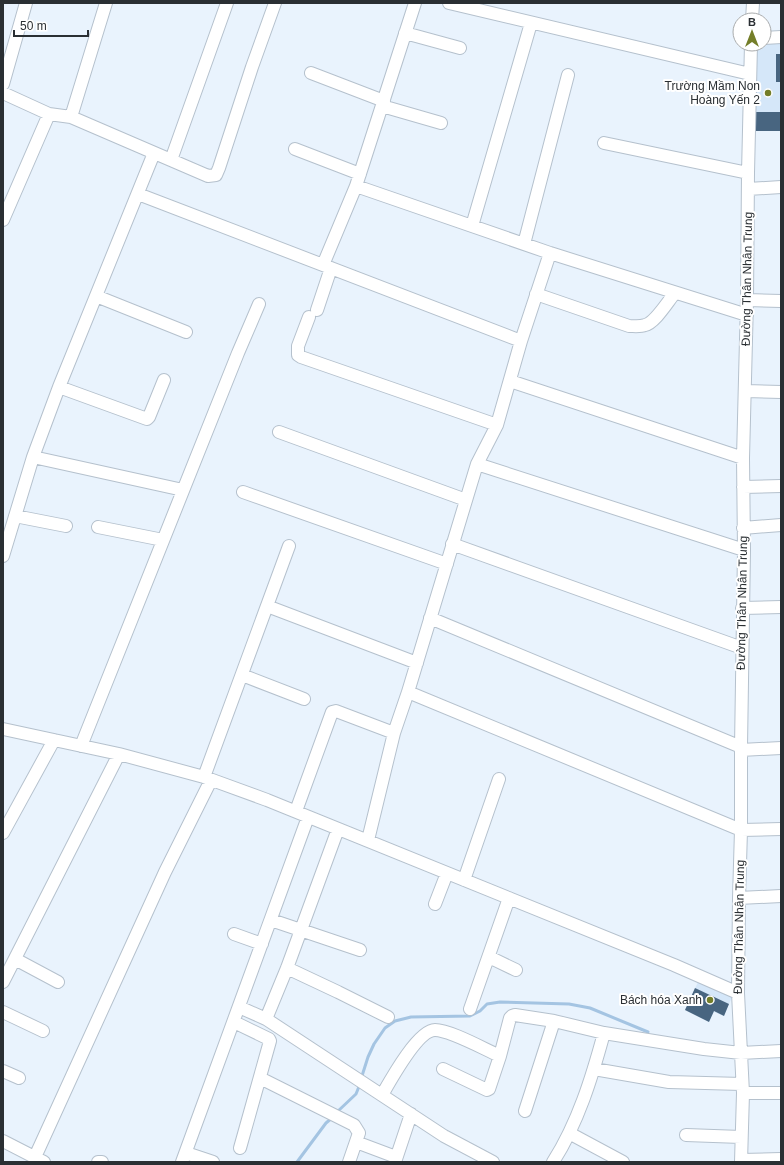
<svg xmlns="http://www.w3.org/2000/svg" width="784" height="1165" font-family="Helvetica,sans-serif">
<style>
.built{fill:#d5e7f9}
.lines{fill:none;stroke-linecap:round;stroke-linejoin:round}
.stream{stroke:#a4c4e2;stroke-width:3}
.building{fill:#486580}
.minor-casing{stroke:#b5c1cd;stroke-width:14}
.minor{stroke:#fff;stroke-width:12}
.poi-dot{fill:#747e29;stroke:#fff;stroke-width:1.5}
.labels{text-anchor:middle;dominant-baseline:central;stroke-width:4;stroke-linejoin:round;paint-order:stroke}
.poi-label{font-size:12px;fill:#2a2f33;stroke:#fff;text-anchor:end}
.street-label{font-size:12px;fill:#2a2f33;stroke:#fff}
</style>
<rect width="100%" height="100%" fill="#e9f3fd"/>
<path class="built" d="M 781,40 L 781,131 L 754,131 L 757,44 L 764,44 L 764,41 Z
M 698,982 L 732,997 L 724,1016 L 714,1012 L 709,1022 L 685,1010 Z"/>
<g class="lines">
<path class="stream" d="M 361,1079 L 368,1057 L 374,1044 L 385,1028 L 395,1021 L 411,1017 L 470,1016 L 480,1011 L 487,1004 L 500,1002 L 569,1004 L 590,1008 L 648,1032
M 337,1112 L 356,1094 L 360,1084
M 297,1162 L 326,1123 L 332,1118"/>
</g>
<path class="building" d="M 776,54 L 781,54 L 781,82 L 776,82 Z
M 755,112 L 781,112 L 781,131 L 754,131 Z
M 695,988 L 729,1004 L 724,1016 L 714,1011 L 709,1022 L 685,1010 Z"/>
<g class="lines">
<g class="minor-casing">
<path id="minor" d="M 449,3 L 750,74
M 752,20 L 753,3
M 405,33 L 460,48
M 764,38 L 781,37
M 311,73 L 384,101
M 3,84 L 26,3
M 3,93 L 49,114 L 71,117 L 208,176 L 216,175 L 219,168 L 252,67 L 275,3
M 382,106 L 441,123
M 71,117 L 106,3
M 604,143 L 748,173
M 295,149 L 360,174
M 171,160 L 227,3
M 356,186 L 550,253 L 747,315
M 748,189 L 781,187
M 138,194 L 521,341
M 3,220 L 49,114
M 472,226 L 531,23
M 524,244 L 568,75
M 323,265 L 356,186 L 415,3
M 536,294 L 629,326 C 634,326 640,327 645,325 C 655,323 668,301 675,293
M 96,296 L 186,332
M 747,300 L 781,301
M 317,310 L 331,268
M 309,317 L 298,346 L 298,355 L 301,357 L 497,425
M 510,381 L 743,458
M 59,387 L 147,419 L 149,417 L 164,380
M 745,391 L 781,392
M 279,432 L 466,500
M 33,457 L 183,490
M 477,464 L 744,550
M 743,487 L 781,486
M 243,492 L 447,564
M 15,516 L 66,526
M 98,527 L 163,540
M 743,528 L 781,525
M 452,544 L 742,648
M 3,556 L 33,457 L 59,387 L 154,153
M 267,606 L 417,663
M 742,608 L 781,607
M 430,618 L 741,747
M 242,675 L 304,699
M 408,692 L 741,830 L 781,829
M 3,729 L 119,754 L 204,777 L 267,800 L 674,965 L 738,993
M 81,746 L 238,353 L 259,304
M 741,750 L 781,748
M 204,777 L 289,546
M 296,811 L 332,712 L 336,711 L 394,733
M 3,833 L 54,740
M 368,840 L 394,733 L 408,692 L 477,464 L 497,425 L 521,341 L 550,253
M 464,880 L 499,779
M 739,898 L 781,896
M 435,904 L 447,873
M 271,920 L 360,950
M 234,934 L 262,944
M 489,957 L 516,970
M 15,959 L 58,982
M 287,968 L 338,992 L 388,1017
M 3,982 L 119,754
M 239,1007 L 266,1019 L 444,1136 L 493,1162
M 470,1009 L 509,898
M 3,1012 L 43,1031
M 266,1019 L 287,968 L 338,829
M 234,1022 L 269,1039 L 270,1041 L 240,1148
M 443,1069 L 487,1090 L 489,1089 L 500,1056
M 594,1069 L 669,1082 L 742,1084
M 3,1071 L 19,1078
M 260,1078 L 354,1125 L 359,1133 L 349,1162
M 743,1093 L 781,1093
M 382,1095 C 390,1081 418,1030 435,1030 C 450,1030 484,1049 500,1056 L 510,1018 L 512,1016 L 515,1015 L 554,1021 L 604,1033 L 704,1049 L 741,1053 L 781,1051
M 525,1111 L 554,1021
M 569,1133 L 623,1162
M 686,1135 L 741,1137
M 3,1141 L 44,1162
M 356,1142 L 396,1157
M 186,1153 L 213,1162
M 35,1157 L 165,872 L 211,780
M 741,1160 L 781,1159
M 98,1162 L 102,1162
M 182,1162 L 308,817
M 395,1162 L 411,1114
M 553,1162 C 578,1123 592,1077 604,1033
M 741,1162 L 743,1093 L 738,993 L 739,898 L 741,830 L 741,747 L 744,550 L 743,458 L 747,300 L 748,173 L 751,44"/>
</g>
<use href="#minor" class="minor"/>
</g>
<g class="poi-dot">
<circle cx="768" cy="93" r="4"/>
<circle cx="710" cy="1000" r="4"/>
</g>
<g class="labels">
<g class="poi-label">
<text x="760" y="86">Trường Mầm Non<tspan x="760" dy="14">Hoàng Yến 2</tspan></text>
<text x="702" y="1000">Bách hóa Xanh</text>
</g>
<g class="street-label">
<text transform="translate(747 279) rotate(-89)">Đường Thân Nhân Trung</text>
<text transform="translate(742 603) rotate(-89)">Đường Thân Nhân Trung</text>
<text transform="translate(739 927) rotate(-89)">Đường Thân Nhân Trung</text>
</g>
</g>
<rect width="784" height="1165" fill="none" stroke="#2a2f33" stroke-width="8"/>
<g transform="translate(752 32)"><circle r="19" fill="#ffffff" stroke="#aaacad"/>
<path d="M0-3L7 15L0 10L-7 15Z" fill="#747e29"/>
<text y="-6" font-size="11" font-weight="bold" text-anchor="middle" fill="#2a2f33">B</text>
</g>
<path d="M14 30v6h74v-6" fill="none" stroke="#2a2f33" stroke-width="2"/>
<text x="20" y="30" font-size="12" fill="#2a2f33" stroke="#ffffff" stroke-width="3" paint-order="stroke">50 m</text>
</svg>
